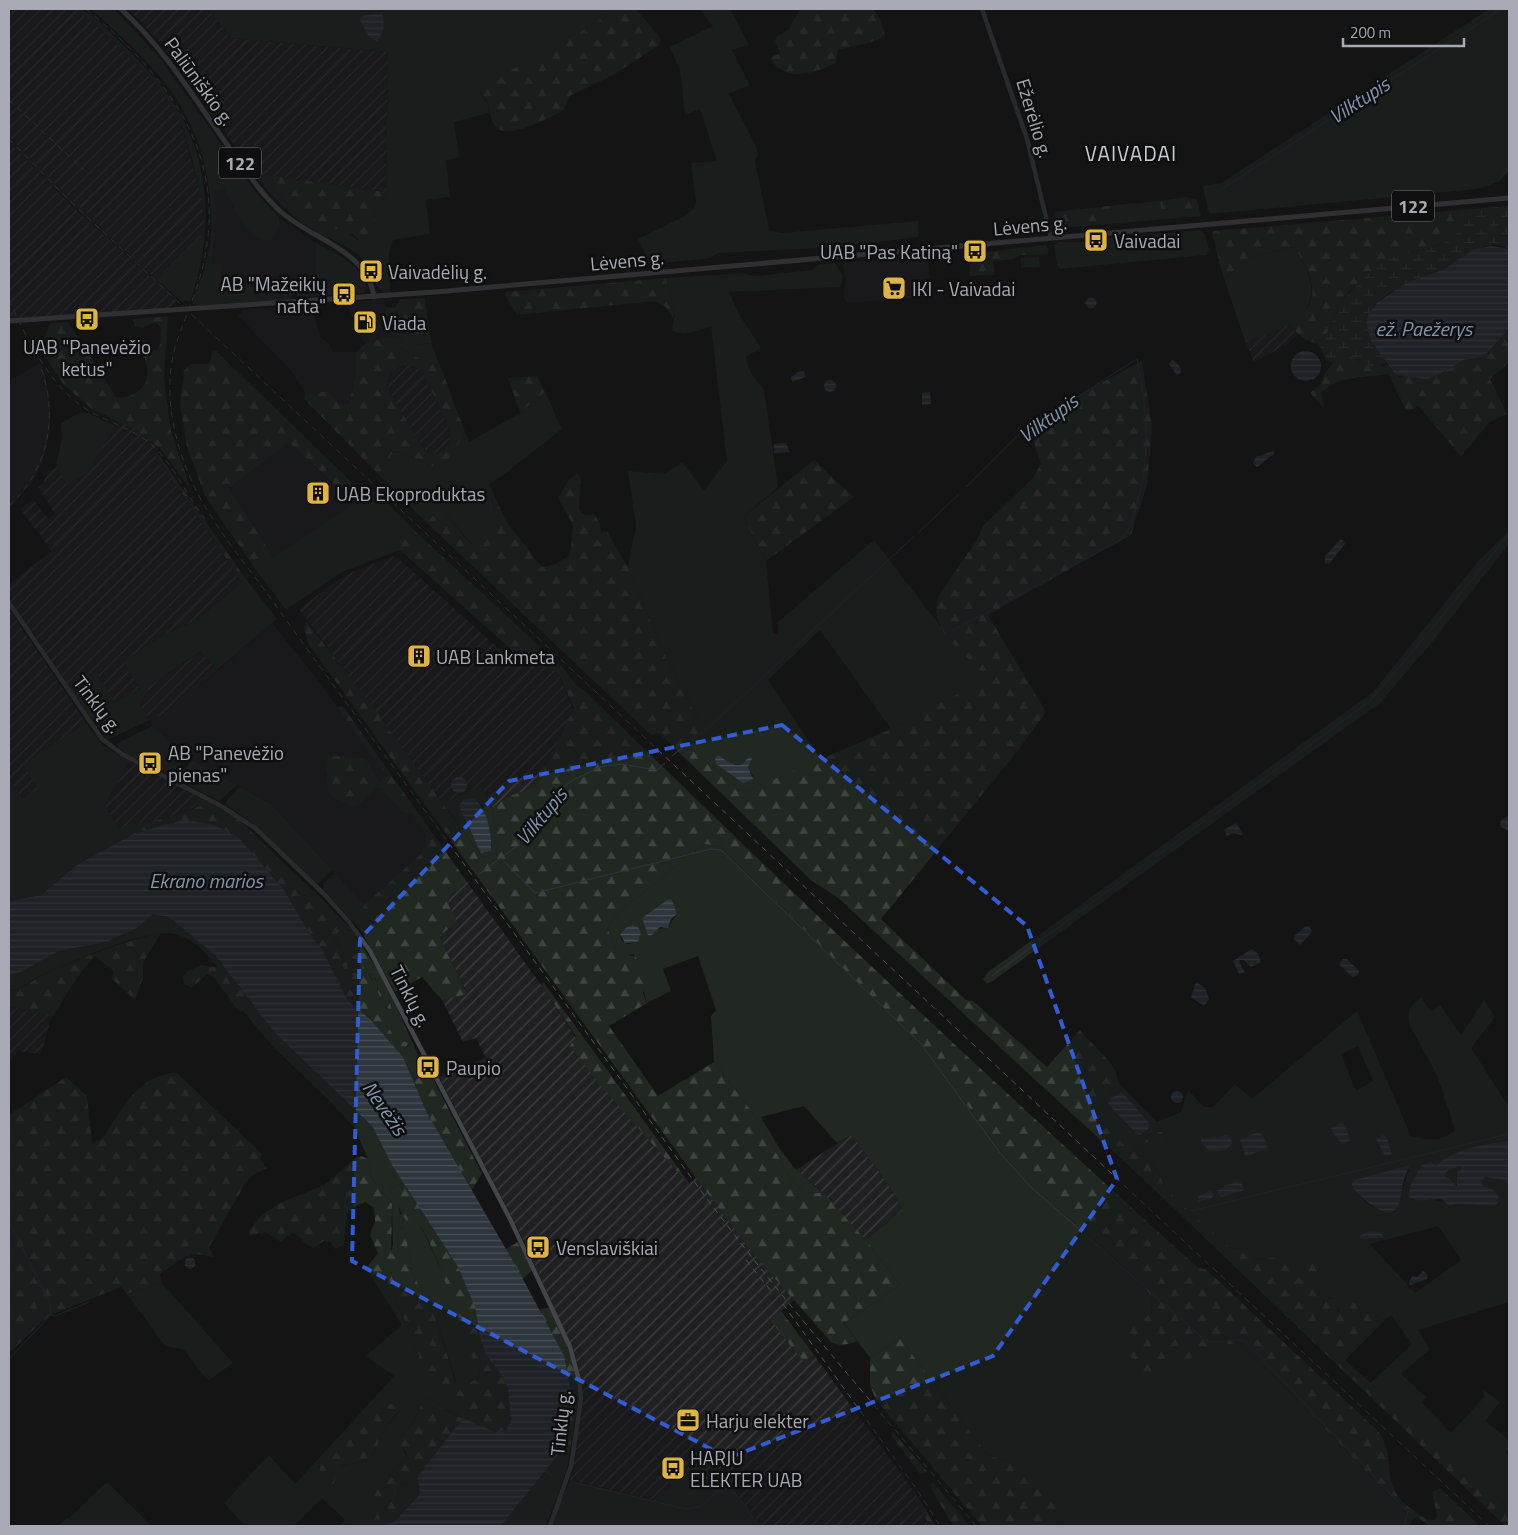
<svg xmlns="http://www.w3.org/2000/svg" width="1518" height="1535" font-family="'Titillium Web',sans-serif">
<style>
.built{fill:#202022}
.industrial{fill:url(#industrial-furrows)}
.grass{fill:#212822;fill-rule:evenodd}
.forest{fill:url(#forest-firs);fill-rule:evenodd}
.wetland{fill:url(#wetland-marsh)}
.cemetery{fill:url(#cemetery-stones)}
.water{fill:url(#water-rules);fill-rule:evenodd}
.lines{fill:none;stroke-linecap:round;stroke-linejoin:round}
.stream{stroke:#2e363d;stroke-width:1}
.secondary{stroke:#44454a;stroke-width:4.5}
.primary{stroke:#525359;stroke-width:5}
.rail{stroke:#4f5055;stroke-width:1;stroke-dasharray:6 5;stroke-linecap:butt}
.marked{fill:none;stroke:#325cd3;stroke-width:4;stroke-dasharray:10 6;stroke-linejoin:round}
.labels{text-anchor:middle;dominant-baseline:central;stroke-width:5;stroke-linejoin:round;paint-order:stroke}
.shield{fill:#0f0f10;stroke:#797c83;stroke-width:1}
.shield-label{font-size:18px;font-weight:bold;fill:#a7aab4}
.street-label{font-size:19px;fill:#a7aab4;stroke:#0f0f10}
.poi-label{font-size:19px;fill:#a7aab4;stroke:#0f0f10;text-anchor:start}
.water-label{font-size:20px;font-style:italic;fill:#8195ac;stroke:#0f0f10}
.quarter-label{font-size:21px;letter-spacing:1px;fill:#c8c9d1;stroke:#0f0f10}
</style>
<defs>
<pattern id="industrial-furrows" width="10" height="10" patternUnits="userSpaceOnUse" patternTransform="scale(1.25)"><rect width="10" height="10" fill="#202022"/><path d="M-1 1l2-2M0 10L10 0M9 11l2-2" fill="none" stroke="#3e3e40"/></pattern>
<pattern id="forest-firs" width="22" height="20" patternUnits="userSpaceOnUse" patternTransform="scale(1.25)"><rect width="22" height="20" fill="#212822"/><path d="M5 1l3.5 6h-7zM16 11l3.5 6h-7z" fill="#3e4440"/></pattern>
<pattern id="wetland-marsh" width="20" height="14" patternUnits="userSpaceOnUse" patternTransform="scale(1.25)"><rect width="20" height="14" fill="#212822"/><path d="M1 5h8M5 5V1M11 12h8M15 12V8" fill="none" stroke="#3e4440"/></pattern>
<pattern id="cemetery-stones" width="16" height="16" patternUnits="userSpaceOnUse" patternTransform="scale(1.25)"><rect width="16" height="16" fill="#212822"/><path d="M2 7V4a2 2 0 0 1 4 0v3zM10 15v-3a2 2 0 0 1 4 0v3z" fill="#3e4440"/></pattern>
<pattern id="water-rules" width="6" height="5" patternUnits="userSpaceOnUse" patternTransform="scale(1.25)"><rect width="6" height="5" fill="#2e363d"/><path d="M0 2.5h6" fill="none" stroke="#495057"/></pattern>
</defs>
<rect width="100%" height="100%" fill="#141415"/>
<path class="built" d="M 9,136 L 47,176 L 176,298 L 174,300 L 27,162 L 9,143 Z
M 224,189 L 250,231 L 280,221 L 279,217 L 316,243 L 317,288 L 271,285 L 219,286 L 212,264 L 216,218 L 214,191 Z
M 927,255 L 933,296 L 846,303 L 844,297 L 846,278 L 842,263 Z
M 384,299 L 389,336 L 366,343 L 361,338 L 347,303 Z
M 311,305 L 321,338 L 330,344 L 333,352 L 356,352 L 356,373 L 349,404 L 345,406 L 339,405 L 331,393 L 306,394 L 291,370 L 238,316 L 243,310 Z
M 41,362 L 50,397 L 50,434 L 43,460 L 32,483 L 9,509 L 9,381 Z
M 289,442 L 355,503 L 274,558 L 229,488 Z
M 272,623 L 321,684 L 387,777 L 379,781 L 366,759 L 345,758 L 338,755 L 326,757 L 325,761 L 328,790 L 332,797 L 354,807 L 358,806 L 377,788 L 381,788 L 402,812 L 413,815 L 426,836 L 420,855 L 364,905 L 271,804 L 187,757 L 153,726 L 150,720 L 174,709 Z"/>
<path class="industrial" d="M 9,9 L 76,9 L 103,31 L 153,80 L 179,117 L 203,203 L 204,222 L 201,237 L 157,280 L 47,176 L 9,136 Z
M 128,9 L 208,9 L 231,38 L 388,52 L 386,192 L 254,173 L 159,41 Z
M 9,143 L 70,204 L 176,301 L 172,306 L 166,309 L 9,319 Z
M 1290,324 L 1297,335 L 1285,346 L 1254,362 L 1245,341 Z
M 408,365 L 419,369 L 425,376 L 451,433 L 449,445 L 438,454 L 428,453 L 421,445 L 388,389 L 388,378 L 393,370 L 398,366 Z
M 118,421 L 136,430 L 160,448 L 155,455 L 242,582 L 198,619 L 157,639 L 123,662 L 140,688 L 116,703 L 70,689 L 9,600 L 9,584 L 52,551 L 20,509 L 33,499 L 48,519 L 55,514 L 38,487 L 43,484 L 48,472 L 56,467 L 68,485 L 105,442 Z
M 393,556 L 398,558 L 518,666 L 528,663 L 553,670 L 559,675 L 574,712 L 536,787 L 507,797 L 492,808 L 481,787 L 443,803 L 299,609 L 345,575 Z
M 9,609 L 86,723 L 24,764 L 39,789 L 22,800 L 9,777 Z
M 202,651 L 217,670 L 174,709 L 150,720 L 140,705 L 149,686 Z
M 130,761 L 200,797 L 193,808 L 171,817 L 143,823 L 132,822 L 120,830 L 104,806 Z
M 467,882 L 541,985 L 576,1038 L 688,1184 L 696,1178 L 756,1257 L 794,1300 L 781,1311 L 803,1361 L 814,1355 L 918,1497 L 915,1501 L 930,1526 L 762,1526 L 708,1456 L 667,1478 L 672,1486 L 653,1500 L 570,1480 L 583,1403 L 582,1382 L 574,1352 L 523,1239 L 439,1077 L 486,1058 L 476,1038 L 463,1042 L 442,1000 L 467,993 L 439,936 L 457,922 L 448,903 L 449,896 Z
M 14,1007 L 52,1017 L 41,1054 L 17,1051 L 9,1063 L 9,1008 Z
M 851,1135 L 887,1182 L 903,1210 L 866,1240 L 818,1188 L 796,1170 Z"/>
<path class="grass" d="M 76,9 C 92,9 108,31 120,42 C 136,58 153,73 166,92 C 212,155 215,230 190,302 L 185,300 L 183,303 L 157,280 L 201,237 L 204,222 L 203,203 L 192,159 L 179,117 L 153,80 L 103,31 Z
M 91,9 L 114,9 L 159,57 L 257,194 L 279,217 L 280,225 L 270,241 C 247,242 235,207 224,189 L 214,191 L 216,218 L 212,264 L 223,264 L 219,286 L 271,285 L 316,288 L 316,243 C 330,250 376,272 364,293 L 308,297 L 293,295 L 289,299 L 201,307 L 192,303 C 199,284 207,265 210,245 C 217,190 200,127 166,84 C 144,56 117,32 91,9 Z
M 208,9 L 619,9 L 479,89 L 488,104 L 489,113 L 454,122 L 459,157 L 446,160 L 450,197 L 426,200 L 430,234 L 393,240 L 389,253 L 390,293 L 385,293 C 374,288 371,268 362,258 C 349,246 331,240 315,231 C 290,216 271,196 254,173 L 260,174 C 274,188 286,205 302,215 C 309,219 314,217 320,220 C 328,222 353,235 358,240 L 373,227 L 376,206 L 381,204 L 386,192 L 388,52 L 231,38 Z
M 699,9 L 730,9 L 749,45 L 732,50 L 750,85 L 729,94 L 756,146 L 758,155 L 755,161 L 769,230 L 781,233 L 919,221 L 918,237 L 840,247 L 718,253 L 711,258 L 655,264 L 649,261 L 638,239 L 685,216 L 694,208 L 696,201 L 691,163 L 717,161 L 700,109 L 685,115 L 680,71 L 670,47 L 713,26 Z
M 1489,9 L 1509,9 L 1509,171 L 1498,182 L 1477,189 L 1210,214 L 1208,211 L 1203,186 L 1221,183 Z
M 1187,197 L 1197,200 L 1201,216 L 1110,224 L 1110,214 L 1127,210 L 1126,204 L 1160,201 L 1161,210 L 1193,206 Z
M 1200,230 L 1205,235 L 1209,249 L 1206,255 L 1060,269 L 1057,265 L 1054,245 L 1058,242 L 1097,242 L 1108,238 Z
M 1294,247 C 1312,274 1323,303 1290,324 C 1277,332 1259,336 1245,341 L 1224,279 L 1251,257 Z
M 1039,257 L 1040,267 L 1021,268 L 1021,258 Z
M 835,263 L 843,276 L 840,287 L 729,292 L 739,314 L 761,348 L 746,357 C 748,373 755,378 764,390 L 778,487 L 743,517 L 766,561 L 773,633 L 778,634 L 778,622 L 874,540 L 951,640 L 988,678 L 891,729 L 820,630 L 768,680 L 822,760 L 749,790 L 740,791 L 688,746 L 704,731 L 663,651 L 628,567 L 636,526 L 628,471 L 665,474 L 682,462 L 704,490 L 727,461 L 711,327 L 684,334 L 672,331 L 675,312 L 666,278 L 743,273 L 754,276 L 812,270 L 819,265 ZM 747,758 L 751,761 L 748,767 L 753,776 L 743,782 L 716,764 L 724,760 L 731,764 L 742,764 Z
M 385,307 L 395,308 L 414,345 L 431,343 L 441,368 C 431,363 406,354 401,347 L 402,341 L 398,337 L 389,336 Z
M 545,392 L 562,429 L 502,476 L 489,484 C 495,511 501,530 473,545 L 445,514 L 435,514 L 426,522 L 379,475 L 394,451 L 405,454 L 434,467 L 457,445 L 465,432 L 469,442 L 520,413 Z
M 81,412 L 88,413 L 115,426 L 88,472 L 68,485 L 56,467 L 62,437 L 61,423 Z
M 372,488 L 415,531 L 403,541 L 400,550 L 342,572 L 286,610 L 254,567 L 274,557 L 355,503 Z
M 1509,531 L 1509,544 L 1433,641 L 1380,703 L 994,980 L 987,984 L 983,979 L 988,972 L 1373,692 L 1479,560 Z
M 246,579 L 277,619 L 217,670 L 201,651 L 149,686 L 140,705 L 150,720 L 107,740 L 70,689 L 96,672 L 116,703 L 140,688 L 123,662 L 157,639 L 198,619 Z
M 86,723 L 103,745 L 130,761 L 104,806 L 120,829 L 132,822 L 143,823 L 135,833 L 78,864 L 41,895 L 9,901 L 9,777 L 22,799 L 38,789 L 23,764 Z
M 153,726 L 187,757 L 171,774 L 164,773 L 155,765 L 158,764 L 145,756 L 146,761 L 133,757 L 118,748 L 118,744 L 121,741 Z
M 192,760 L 237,785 L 219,801 L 181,781 L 180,775 Z
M 240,787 L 271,804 L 332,870 L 319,883 L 314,882 L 252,823 L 226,805 L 227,800 Z
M 481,787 L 492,808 L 497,853 L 482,857 L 443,803 ZM 478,800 L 483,808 L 492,846 L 491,851 L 481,853 Z
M 200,797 L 240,820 L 223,820 L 203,805 L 193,808 Z
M 704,844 L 720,846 L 922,1046 L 1016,1170 L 1138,1280 L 1151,1296 L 1152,1313 L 1228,1344 L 1239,1344 L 1288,1390 L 1406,1513 L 1401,1526 L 1060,1526 L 1062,1515 L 1015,1465 L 987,1454 L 900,1338 L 870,1358 L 844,1323 L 900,1285 L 866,1240 L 903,1210 L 887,1182 L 851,1135 L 837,1143 L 804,1106 L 761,1117 L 780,1149 L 796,1170 L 823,1193 L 804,1193 L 791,1180 L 759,1121 L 714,1062 L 711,1016 L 716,1010 L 698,956 L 663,969 L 671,991 L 647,1003 L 634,954 L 625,955 L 617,952 L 607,927 L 619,912 ZM 668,899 L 671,900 L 677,914 L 667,928 L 658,929 L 642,918 ZM 633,925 L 638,927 L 640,937 L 638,942 L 627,944 L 622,941 L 620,934 L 627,927 Z
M 285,865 L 318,895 C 301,902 291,885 282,873 Z
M 335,873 L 364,905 L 363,910 L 381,934 L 375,946 L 399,990 L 395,992 L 362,932 L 323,889 L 324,883 Z
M 153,914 C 158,915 164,915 168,917 C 186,924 214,954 226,969 L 219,969 C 208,956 195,940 178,935 C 147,926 70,963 40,976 C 29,981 20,990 9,991 L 9,976 L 21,972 L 59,951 L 106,942 L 137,928 Z
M 342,927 L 348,931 L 351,929 L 379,972 L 374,978 L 377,981 L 377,989 L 393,1009 L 390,1001 L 393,999 L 420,1059 L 413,1063 L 408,1060 L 404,1050 L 409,1045 L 395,1039 L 372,1012 C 369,999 376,985 369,973 C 360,958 342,952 333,938 Z
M 1421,997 L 1431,1012 L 1440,1005 L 1461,1035 L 1484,1000 L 1495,1017 L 1471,1048 L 1509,1107 L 1509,1141 C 1486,1142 1453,1151 1436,1166 L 1426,1162 L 1422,1164 L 1410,1186 L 1413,1200 C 1427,1200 1439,1198 1452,1205 C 1459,1200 1482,1208 1496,1205 L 1481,1186 L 1482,1178 L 1485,1177 L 1505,1180 L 1509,1185 L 1509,1302 L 1418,1330 L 1430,1349 L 1401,1374 L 1426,1397 L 1421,1402 L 1451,1433 L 1484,1397 L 1482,1389 L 1500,1402 L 1485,1421 L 1509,1440 L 1509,1448 L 1506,1453 L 1509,1457 L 1509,1509 L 1370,1383 L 1412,1344 L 1391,1315 L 1384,1321 L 1373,1312 L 1341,1314 L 1331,1298 L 1318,1295 L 1313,1291 L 1313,1279 L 1321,1266 L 1290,1267 L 1280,1257 L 1251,1260 L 1239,1249 L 1230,1248 L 1165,1188 C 1160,1173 1149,1157 1134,1151 L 1155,1137 L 1171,1153 L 1171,1146 L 1162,1132 L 1153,1132 L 1129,1149 L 1094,1116 L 1118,1082 L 1157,1122 L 1181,1112 L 1188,1090 L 1204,1107 L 1213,1107 L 1235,1084 L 1252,1099 L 1357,1011 L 1411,1136 C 1425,1140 1444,1142 1455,1130 L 1437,1075 L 1410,1026 C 1407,1011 1409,1006 1421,997 ZM 1358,1046 L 1373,1081 L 1356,1091 L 1341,1054 ZM 1406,1166 L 1409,1170 L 1395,1211 C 1391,1211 1386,1212 1382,1211 C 1370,1208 1355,1194 1352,1183 L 1354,1180 ZM 1438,1226 L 1461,1260 L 1415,1293 L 1370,1244 Z
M 252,1003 L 274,1032 L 373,1127 L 404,1183 L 389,1189 L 397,1199 L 400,1214 L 416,1218 C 432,1246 444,1277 455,1307 C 464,1329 469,1351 481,1371 L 478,1378 L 467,1384 L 456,1382 L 436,1318 L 412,1272 L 405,1231 L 400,1227 L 397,1253 L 390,1255 L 393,1245 L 392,1204 L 372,1179 L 368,1159 L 355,1129 L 331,1102 L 274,1048 L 243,1011 Z
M 1459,1166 L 1462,1168 L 1458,1171 L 1457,1186 L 1445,1175 L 1446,1172 Z
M 162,1283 L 233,1363 L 208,1381 L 184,1350 L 165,1346 L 127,1294 Z
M 382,1294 L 396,1299 L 419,1356 L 420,1378 L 453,1393 L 471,1406 L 463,1418 L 444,1409 L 431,1398 L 423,1401 L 412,1424 L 399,1440 L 407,1457 L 377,1490 L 395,1513 L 398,1486 L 417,1477 L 420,1494 L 394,1522 L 379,1526 L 339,1526 L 345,1520 L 322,1498 L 294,1526 L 245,1526 L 224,1503 L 269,1455 L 295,1484 L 318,1459 L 319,1468 L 364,1462 L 374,1453 L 383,1430 L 401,1410 L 390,1404 L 344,1431 L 394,1376 L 366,1356 L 402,1325 Z
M 563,1443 L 571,1445 L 567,1469 L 546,1526 L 501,1526 L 562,1450 Z
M 708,1456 L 762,1526 L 550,1526 L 570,1480 L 653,1500 L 671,1486 L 667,1477 Z
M 107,1482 L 152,1526 L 58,1526 L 67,1518 L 69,1518 Z"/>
<path class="forest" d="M 619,9 L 636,9 L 661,39 L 659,45 L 615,74 L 570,96 L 564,110 C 550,117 508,141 496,127 C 490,120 490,113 488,105 C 487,100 482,93 478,89 Z
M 800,9 L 873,9 L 880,19 L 885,35 L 876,41 L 838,50 L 836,63 C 814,73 785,84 770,58 L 780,53 L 775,41 L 777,36 L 789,29 Z
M 260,174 L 386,192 L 381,204 L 376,207 L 373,227 L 376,231 L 370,244 L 364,243 L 352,234 L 342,234 L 338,229 L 331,229 C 322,217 311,222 300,214 C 285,203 273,187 260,174 Z
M 1187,197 L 1193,206 L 1191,210 L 1164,213 L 1161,210 L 1160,201 Z
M 1126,204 L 1127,211 L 1110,214 L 1110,224 L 1057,228 L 1055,212 Z
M 1459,210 C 1472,247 1421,247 1399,256 C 1380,264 1350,287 1340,304 C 1332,318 1330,333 1319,344 C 1305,341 1298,336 1290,324 C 1295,319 1302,314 1307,308 C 1321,290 1305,263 1294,247 L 1251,257 L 1224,279 L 1212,234 L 1213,231 Z
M 1046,245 L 1049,250 L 1047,254 L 1020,255 L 1013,259 L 993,261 L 995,275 L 970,276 L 969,254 Z
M 666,278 L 675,312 L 673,319 L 666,307 L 654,301 L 517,315 L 505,295 L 506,292 Z
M 425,298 L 431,343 L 414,345 L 395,308 L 400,299 Z
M 168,316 L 164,378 L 171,432 L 191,490 L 160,448 L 136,430 L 92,409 L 64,385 L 42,352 L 42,343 L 50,323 L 68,322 L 116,397 C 122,399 130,397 135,393 C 156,380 146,362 139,344 L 141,340 L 146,340 L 150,350 L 157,350 L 160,344 L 161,329 L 156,322 L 142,328 L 135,327 L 133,319 Z
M 1509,329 L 1509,362 L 1490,379 L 1507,414 L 1490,422 L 1461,456 L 1418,406 L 1407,412 L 1388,374 C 1365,378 1339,375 1321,393 L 1324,408 L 1310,393 L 1321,384 L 1324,374 L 1333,363 L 1344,356 L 1351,356 L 1366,365 L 1384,366 L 1388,362 L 1391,370 L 1399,377 L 1411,375 L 1427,379 L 1434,377 L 1464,360 L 1481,356 L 1489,351 Z
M 389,336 L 398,337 L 402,341 L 401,347 C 406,354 431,363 441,368 L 465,432 L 448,461 L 434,467 L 405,454 L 394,451 L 379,475 L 304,399 L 306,394 C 315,395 322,390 331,393 L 339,405 L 349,404 L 356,373 L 356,352 L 366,343 ZM 408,365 L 419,369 L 425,376 L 451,433 L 449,445 L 438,454 L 428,453 L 421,445 L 388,389 C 385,375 395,365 408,365 Z
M 216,351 L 365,495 L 355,503 L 289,442 L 229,488 L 274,558 L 254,567 L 205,496 L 187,447 L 180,403 L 184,371 L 190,364 L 208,364 L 211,359 L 212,352 Z
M 1142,361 L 1152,427 L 1147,485 L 1131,535 L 988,615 L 1046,712 L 1019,749 L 881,919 L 966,1000 L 973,1001 L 1047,1067 L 1080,1030 C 1091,1046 1118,1062 1118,1082 L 1094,1116 L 1129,1148 L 1153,1132 L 1162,1132 L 1171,1146 L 1172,1152 L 1164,1151 L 1155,1137 L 1134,1151 C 1149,1157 1160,1173 1165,1188 L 1230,1248 L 1239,1249 L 1252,1260 L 1280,1257 L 1290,1266 L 1320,1258 C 1322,1270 1313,1278 1313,1291 C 1321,1297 1330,1297 1339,1302 L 1337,1310 L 1341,1314 L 1353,1302 L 1367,1313 L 1373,1312 L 1384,1321 L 1345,1360 L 1509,1509 L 1509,1526 L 1505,1526 L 1158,1193 L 836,896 L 812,881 L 659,733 L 651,735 L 426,522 L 435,514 L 445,514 L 472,545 C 501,531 495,510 489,484 L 506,521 L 542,567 L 554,565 L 570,555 L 573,525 L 558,498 L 568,481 L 577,473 L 581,478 L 579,510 L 585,515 L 594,514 L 600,524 L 601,532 L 607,531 L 628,567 L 663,651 L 704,731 L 688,746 L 740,791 L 749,790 L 891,729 L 987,678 C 969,655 924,629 939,595 L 977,540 L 983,526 L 1032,479 L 1041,464 L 1030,429 L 1084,392 Z
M 537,376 L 545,392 L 520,413 L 508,378 Z
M 157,452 L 246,579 L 242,582 L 155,454 Z
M 814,460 L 854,497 L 766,561 L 743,517 Z
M 415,531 L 565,670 L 575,684 L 585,691 C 785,887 989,1079 1197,1267 L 1207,1270 L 1379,1432 C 1399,1463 1377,1485 1413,1510 C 1420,1515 1426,1520 1434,1520 L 1437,1516 L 1432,1492 L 1440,1488 L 1480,1526 L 1430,1526 L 1417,1517 L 1412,1520 L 1410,1526 L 1401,1526 L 1406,1513 L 1288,1390 L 1239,1344 L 1228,1344 L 1144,1377 L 1119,1337 L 1152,1313 L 1151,1296 L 1138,1280 L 1016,1170 L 922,1046 L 720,846 L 704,844 L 619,912 L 607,927 L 617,952 L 636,957 L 645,987 L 643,993 L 647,1003 L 609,1026 L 658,1096 L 714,1062 L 759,1121 L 791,1180 L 804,1193 L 823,1193 L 866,1240 L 900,1285 L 844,1323 L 857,1341 C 849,1345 840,1346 831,1342 L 756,1257 L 696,1178 L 307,642 L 304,627 L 306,621 L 363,694 L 482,857 L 497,853 L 492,808 L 507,797 L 536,787 L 574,708 L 559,675 L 553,670 L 528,663 L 515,653 L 400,550 L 403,541 Z
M 342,705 L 467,882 L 449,896 L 448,903 L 457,922 L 439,936 L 467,994 L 442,1000 L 422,977 L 399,990 L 375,946 L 380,934 L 363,910 L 364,905 L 420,855 L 426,836 L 413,815 L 402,812 L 381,788 L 377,788 L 358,806 L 354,807 L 332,797 L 328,790 L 325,761 L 329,755 L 366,759 L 379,781 L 387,777 L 338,708 Z
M 203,805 L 223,820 L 240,820 L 285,865 L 282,873 C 291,885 301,902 318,895 L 351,929 L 348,931 L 342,928 L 333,938 C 340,949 345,951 358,948 L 365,954 L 372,966 L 369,973 L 373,985 L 372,1011 L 381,1014 L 395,1039 L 409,1043 L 404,1050 L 408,1060 L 413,1063 L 420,1059 L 434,1081 L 482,1174 L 471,1191 L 427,1113 L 403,1057 L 370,1019 L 348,1001 L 322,949 L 309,933 L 283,890 L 183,820 L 135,833 L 143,823 L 171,817 Z
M 161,933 L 143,962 L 143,978 L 135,1000 L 112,979 L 114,971 L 95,956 C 77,974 66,996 52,1017 L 14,1007 L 9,1008 L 9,991 C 22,990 35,978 47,973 C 84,957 122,941 161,933 Z
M 201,965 L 226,969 L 252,1003 L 243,1011 L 239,1012 L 214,977 L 207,974 L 192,988 L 184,984 L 182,977 L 188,971 Z
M 374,971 L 379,972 L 393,999 L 390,1001 L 392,1011 L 390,1011 L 378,993 L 377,981 L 372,974 Z
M 544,983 L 689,1183 L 688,1184 L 601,1086 L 570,1046 L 576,1036 L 541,985 Z
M 176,1072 L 262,1154 L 260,1159 L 267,1168 L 253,1175 L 246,1182 L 209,1247 L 214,1257 L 194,1254 L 180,1260 L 160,1274 L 162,1283 L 127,1294 L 121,1287 L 53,1314 L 44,1320 L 9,1353 L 9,1115 L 66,1077 L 87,1096 L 92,1142 L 102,1139 C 123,1109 135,1077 176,1072 Z
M 361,1156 L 368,1159 L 372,1179 L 392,1204 L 391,1254 L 397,1253 L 399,1227 L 405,1230 L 412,1272 L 436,1318 L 455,1381 L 467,1384 L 478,1378 L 481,1371 C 478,1366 474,1360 471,1355 C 460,1331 431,1224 411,1217 L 407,1221 C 398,1211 398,1199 389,1189 L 404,1183 L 458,1267 L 475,1306 L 478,1326 L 508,1388 L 511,1421 L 506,1430 L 498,1433 L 463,1418 L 417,1477 L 398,1486 L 395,1513 L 384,1519 L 373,1520 L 369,1506 L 377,1490 L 407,1457 L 407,1454 L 398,1441 L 412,1424 L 423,1401 L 431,1398 L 444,1409 L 462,1418 L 470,1406 L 453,1393 L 419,1378 L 419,1356 L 396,1299 L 382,1294 L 366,1268 L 378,1253 L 370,1235 L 375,1221 L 374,1208 L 365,1202 L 357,1205 L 347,1214 L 344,1245 L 335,1249 L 330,1242 L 324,1241 L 313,1248 C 304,1245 301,1235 292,1233 L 281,1242 L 265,1232 L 250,1236 L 249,1230 L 263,1214 L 280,1203 L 324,1185 L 354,1159 Z
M 518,1242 L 532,1270 L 522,1280 L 504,1250 Z
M 550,1307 C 562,1335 579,1367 578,1399 C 577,1414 573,1429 571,1445 L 563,1443 L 572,1396 L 538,1310 Z
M 781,1311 L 814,1355 L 803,1361 L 771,1321 Z
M 900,1338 L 987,1454 L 1015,1465 L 1029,1474 L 1060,1508 L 1062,1515 L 1060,1526 L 982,1526 L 876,1400 L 870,1385 L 870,1358 Z
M 390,1404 L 405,1404 L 383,1430 L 374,1453 L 364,1462 L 340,1465 L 332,1488 L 326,1491 L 323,1489 L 318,1459 L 344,1431 Z
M 892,1431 L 927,1471 L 926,1473 L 920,1474 L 891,1435 Z
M 933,1482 L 970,1526 L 953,1526 L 932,1490 L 930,1485 Z
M 918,1497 L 936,1526 L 930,1526 L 915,1501 Z"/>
<path class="wetland" d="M 1509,206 L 1509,249 C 1484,235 1463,260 1443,271 C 1414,285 1376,287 1366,323 L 1388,362 L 1374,369 C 1356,360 1353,351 1333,363 L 1326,360 L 1319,344 C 1330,333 1332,318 1340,304 C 1346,295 1375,266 1384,261 C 1406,248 1473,252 1459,210 Z"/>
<path class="cemetery" d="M 356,954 L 367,973 L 352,982 L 341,963 Z"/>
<path class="water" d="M 381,13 C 386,21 384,35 377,41 L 369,37 L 360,20 L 363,16 Z
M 1491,246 L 1509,249 L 1509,329 L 1489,351 L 1481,357 L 1464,360 L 1434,377 L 1427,379 L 1396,375 L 1371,341 L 1366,323 L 1369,313 L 1378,302 L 1403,285 L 1445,269 L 1474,249 Z
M1085.5 303a5.5 5.5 0 1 1 11 0a5.5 5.5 0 1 1-11 0Z
M1291 366a15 15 0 1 1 30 0a15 15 0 1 1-30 0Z
M 1172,360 C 1177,361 1183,369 1180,374 L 1177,375 L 1169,364 Z
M 804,371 L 805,377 L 792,382 L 791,377 L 798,372 Z
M824 386a6 6 0 1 1 12 0a6 6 0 1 1-12 0Z
M 930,392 L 931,404 L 922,405 L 922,393 Z
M 786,443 L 790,452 L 774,453 L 774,444 Z
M 1273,451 L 1275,453 L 1257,467 L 1253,463 L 1256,457 Z
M 1340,540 L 1343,540 L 1345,544 L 1330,563 L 1325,564 L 1325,556 Z
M 718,755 C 724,759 736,770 744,762 C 746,760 747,758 750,757 L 752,759 L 748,767 L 753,779 L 743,783 L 716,764 L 715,758 Z
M451 785a8 8 0 1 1 16 0a8 8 0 1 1-16 0Z
M 474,798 C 486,806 493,836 491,851 L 481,853 L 459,806 L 464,799 Z
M 1509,816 L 1509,831 L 1501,827 L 1500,823 L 1502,819 Z
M 183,820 L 215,825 L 239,838 L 284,890 L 309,933 L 322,949 L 348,1001 L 370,1019 L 403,1057 L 427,1113 L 517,1268 L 564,1356 L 572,1396 L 562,1450 L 501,1526 L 379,1526 L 394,1522 L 420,1494 L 417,1477 L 463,1418 L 498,1433 L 506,1430 L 511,1421 L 508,1388 L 501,1374 L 486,1355 L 480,1337 L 475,1307 L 458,1267 L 392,1165 L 373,1127 L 274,1032 L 215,955 L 169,917 L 153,914 L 137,928 L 106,942 L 59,951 L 21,972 L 9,976 L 9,901 L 41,895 L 78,864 L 135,833 Z
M 1236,823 L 1243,833 L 1241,835 L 1233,833 L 1227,836 L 1224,830 Z
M 668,899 L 672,900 L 677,914 L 671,919 L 668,928 L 660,927 L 652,935 L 648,935 L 642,918 Z
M 633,925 L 638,927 L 641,933 L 638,942 L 625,943 L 620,934 L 627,927 Z
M 1306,926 L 1309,926 L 1312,932 L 1300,945 L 1294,939 L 1294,936 Z
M 1252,949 L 1258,954 L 1261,962 L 1251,967 L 1244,960 L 1240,960 L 1239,962 L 1245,972 L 1239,974 L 1233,961 Z
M 1343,959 L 1347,959 L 1359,971 L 1358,975 L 1352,977 L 1339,964 Z
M 1196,982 L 1205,988 L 1209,999 L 1204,1006 L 1191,997 Z
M1171 1097a6 6 0 1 1 12 0a6 6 0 1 1-12 0Z
M 1122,1092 L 1149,1123 L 1148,1130 L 1140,1135 L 1137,1134 L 1108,1104 L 1111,1098 Z
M 1342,1123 L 1348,1132 L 1350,1140 L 1342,1145 L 1330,1128 Z
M 1258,1132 L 1263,1136 L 1268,1147 L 1248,1156 L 1245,1155 L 1240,1140 Z
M 1228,1135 L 1232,1142 C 1229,1151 1218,1152 1209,1151 L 1201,1142 L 1201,1139 Z
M 1383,1135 L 1387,1138 L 1392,1155 L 1385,1156 L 1376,1139 Z
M 1509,1141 L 1509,1185 L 1505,1180 L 1485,1177 L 1481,1181 L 1484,1188 L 1491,1188 L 1498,1195 L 1499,1201 L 1496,1205 C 1479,1208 1461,1200 1450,1206 L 1441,1199 C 1431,1198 1419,1204 1409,1197 L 1410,1186 L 1422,1164 L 1431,1162 L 1436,1166 C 1448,1151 1489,1142 1509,1141 ZM 1459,1166 L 1462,1168 L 1457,1172 L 1457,1186 L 1445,1175 L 1446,1172 Z
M 1406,1166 L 1409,1166 C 1408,1171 1406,1173 1405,1177 C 1401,1186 1402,1205 1394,1211 C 1384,1219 1357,1195 1352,1186 L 1352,1183 L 1354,1180 Z
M 1237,1181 L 1242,1184 L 1244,1190 L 1222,1197 L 1217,1193 L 1220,1188 Z
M 1210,1191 L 1214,1194 L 1212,1198 L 1198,1202 L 1198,1196 Z
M 1369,1231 L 1381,1232 L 1384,1238 L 1360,1239 L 1360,1235 Z
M184.5 1263a5.5 5.5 0 1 1 11 0a5.5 5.5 0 1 1-11 0Z
M 1423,1271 L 1428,1275 L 1427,1279 L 1410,1285 L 1409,1282 L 1412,1276 L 1417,1277 Z"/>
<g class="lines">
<path class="stream" d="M 1498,181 L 1509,168
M 1217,192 L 1501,9
M 919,532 L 959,494
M 952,631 L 1120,540 C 1130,532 1131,523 1135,511 C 1151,460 1148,411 1137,359 L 1031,426 L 1015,438 L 966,487
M 1429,632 L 1509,534
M 794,648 L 913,537
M 672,756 L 707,729 L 787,655
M 1214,815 L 1370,701 L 1423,639
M 1155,857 L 1204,821
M 501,858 L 535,893 L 711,849 L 721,850 L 921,1044 L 1000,1153 L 1032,1188 L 1205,1340 C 1219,1346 1230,1337 1245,1341 L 1404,1508 L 1431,1526
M 479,874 L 517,846 L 522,836 L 556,792 L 575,779 L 600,767 L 622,764 L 657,770 L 665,763
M 468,883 L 469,882
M 992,976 L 1150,860
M 1190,1211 L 1509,1134
M 9,1221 L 51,1305 L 50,1315 L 46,1320 L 9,1359
M 50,1315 L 55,1316 L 89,1302
M 545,1471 L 553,1476
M 576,1483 L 686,1509 L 700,1507 L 721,1488 C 738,1487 750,1515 758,1526
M 1404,1526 L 1408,1510"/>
<path class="secondary" d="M 982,9 L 1027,139 L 1051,238
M 9,603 L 102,739 L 122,754 L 221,806 L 255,828 L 325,895 L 349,922 L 370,951 L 510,1219 L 570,1347 L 579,1380 L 581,1399 L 571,1466 L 550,1526"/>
<path class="primary" d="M 121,9 C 165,49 196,101 230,149 C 246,170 260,193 280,211 C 312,240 367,249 374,297
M 9,321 L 435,292 L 1509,198"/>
<path class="rail" d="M 86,9 C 165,74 228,151 204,261 C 198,291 184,318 175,348 C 162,394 175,448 196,490 C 215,528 244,562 269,596 C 321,669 374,740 426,812 C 491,901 556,991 621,1080 C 657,1130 692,1180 730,1229 C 808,1331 894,1427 976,1526
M 9,100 L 84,170
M 9,139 L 69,200 L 1489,1526
M 9,300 C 28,341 51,389 91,412 C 113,424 136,430 154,447 C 175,467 187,496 205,519
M 9,506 C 49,468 59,416 40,365
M 746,1260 L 771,1291
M 783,1304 L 918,1491 L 940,1526"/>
</g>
<path d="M0 0H1518V1535H0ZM 782,725 L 1027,926 L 1117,1179 L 993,1356 L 728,1458 L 352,1261 L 360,939 L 509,781 Z" fill="#141415" fill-opacity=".55" fill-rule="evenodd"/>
<path class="marked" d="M 782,725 L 1027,926 L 1117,1179 L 993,1356 L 728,1458 L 352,1261 L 360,939 L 509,781 Z"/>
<defs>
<g id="bus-square" transform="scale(1.25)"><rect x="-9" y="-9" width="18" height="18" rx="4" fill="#dfb542" stroke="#0f0f10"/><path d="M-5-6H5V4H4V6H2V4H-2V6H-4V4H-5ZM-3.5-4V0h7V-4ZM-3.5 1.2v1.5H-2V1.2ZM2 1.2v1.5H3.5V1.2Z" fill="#111"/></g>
<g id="supermarket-square" transform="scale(1.25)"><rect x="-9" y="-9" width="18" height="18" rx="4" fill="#dfb542" stroke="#0f0f10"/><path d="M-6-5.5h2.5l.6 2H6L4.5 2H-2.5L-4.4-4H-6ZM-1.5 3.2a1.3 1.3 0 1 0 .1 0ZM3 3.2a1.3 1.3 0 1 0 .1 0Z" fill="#111"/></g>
<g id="fuel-square" transform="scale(1.25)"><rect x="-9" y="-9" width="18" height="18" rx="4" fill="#dfb542" stroke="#0f0f10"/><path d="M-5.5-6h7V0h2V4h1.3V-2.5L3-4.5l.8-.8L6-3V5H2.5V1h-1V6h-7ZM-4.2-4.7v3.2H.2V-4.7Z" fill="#111"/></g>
<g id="building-square" transform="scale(1.25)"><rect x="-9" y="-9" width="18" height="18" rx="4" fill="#dfb542" stroke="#0f0f10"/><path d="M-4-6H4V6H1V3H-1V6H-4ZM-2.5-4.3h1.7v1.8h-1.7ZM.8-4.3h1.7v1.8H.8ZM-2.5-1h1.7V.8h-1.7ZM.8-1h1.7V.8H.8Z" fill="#111"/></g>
<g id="office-square" transform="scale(1.25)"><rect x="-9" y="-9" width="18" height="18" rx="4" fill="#dfb542" stroke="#0f0f10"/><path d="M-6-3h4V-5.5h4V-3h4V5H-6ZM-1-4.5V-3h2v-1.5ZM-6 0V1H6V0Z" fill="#111"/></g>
</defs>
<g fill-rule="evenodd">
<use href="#bus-square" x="1096" y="240"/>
<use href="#bus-square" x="975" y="251"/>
<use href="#bus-square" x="371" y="271"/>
<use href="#supermarket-square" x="894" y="288"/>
<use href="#bus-square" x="344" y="294"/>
<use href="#bus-square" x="87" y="319"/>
<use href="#fuel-square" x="365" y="322"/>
<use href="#building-square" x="318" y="493"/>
<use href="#building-square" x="419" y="656"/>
<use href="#bus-square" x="150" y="763"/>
<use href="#bus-square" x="428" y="1067"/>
<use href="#bus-square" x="538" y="1247"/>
<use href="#office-square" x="688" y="1420"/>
<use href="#bus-square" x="673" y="1468"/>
</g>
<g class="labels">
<g class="shield">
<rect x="219" y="147.5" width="42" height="31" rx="4"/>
<rect x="1392" y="190.5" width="42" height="31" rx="4"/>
</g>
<g class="shield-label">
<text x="240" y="163">122</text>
<text x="1413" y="206">122</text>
</g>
<g class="street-label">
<text transform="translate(200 81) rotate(54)">Paliūniškio g.</text>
<text transform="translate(1035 118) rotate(73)">Ežerėlio g.</text>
<text transform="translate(1030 225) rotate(-5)">Lėvens g.</text>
<text transform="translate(627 260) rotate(-5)">Lėvens g.</text>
<text transform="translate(98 704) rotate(53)">Tinklų g.</text>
<text transform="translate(411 996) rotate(63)">Tinklų g.</text>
<text transform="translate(560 1423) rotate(-84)">Tinklų g.</text>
</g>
<g class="poi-label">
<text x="1114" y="240">Vaivadai</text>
<text x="958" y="251" text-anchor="end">UAB "Pas Katiną"</text>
<text x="388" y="271">Vaivadėlių g.</text>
<text x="326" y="283" text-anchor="end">AB "Mažeikių<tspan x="326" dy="22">nafta"</tspan></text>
<text x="912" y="288">IKI - Vaivadai</text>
<text x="382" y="322">Viada</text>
<text x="87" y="346" text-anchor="middle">UAB "Panevėžio<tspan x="87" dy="22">ketus"</tspan></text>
<text x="336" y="493">UAB Ekoproduktas</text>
<text x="436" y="656">UAB Lankmeta</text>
<text x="168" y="752">AB "Panevėžio<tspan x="168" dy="22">pienas"</tspan></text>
<text x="446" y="1067">Paupio</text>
<text x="556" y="1247">Venslaviškiai</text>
<text x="706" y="1420">Harju elekter</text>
<text x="690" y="1457">HARJU<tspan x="690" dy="22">ELEKTER UAB</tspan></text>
</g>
<g class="water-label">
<text transform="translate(1359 100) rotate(-33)">Vilktupis</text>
<text x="1424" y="328">ež. Paežerys</text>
<text transform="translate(1048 418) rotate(-36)">Vilktupis</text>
<text transform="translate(541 816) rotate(-50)">Vilktupis</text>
<text x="206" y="880">Ekrano marios</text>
<text transform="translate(385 1108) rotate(55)">Nevėžis</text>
</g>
<g class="quarter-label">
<text x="1131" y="153">VAIVADAI</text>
</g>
</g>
<rect width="1518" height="1535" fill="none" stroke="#a7aab4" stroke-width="20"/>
<path d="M1343 38v8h121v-8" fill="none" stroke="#a7aab4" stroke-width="2.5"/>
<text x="1350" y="38" font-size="15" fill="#a7aab4" stroke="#0f0f10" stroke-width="4" paint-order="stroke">200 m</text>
</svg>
